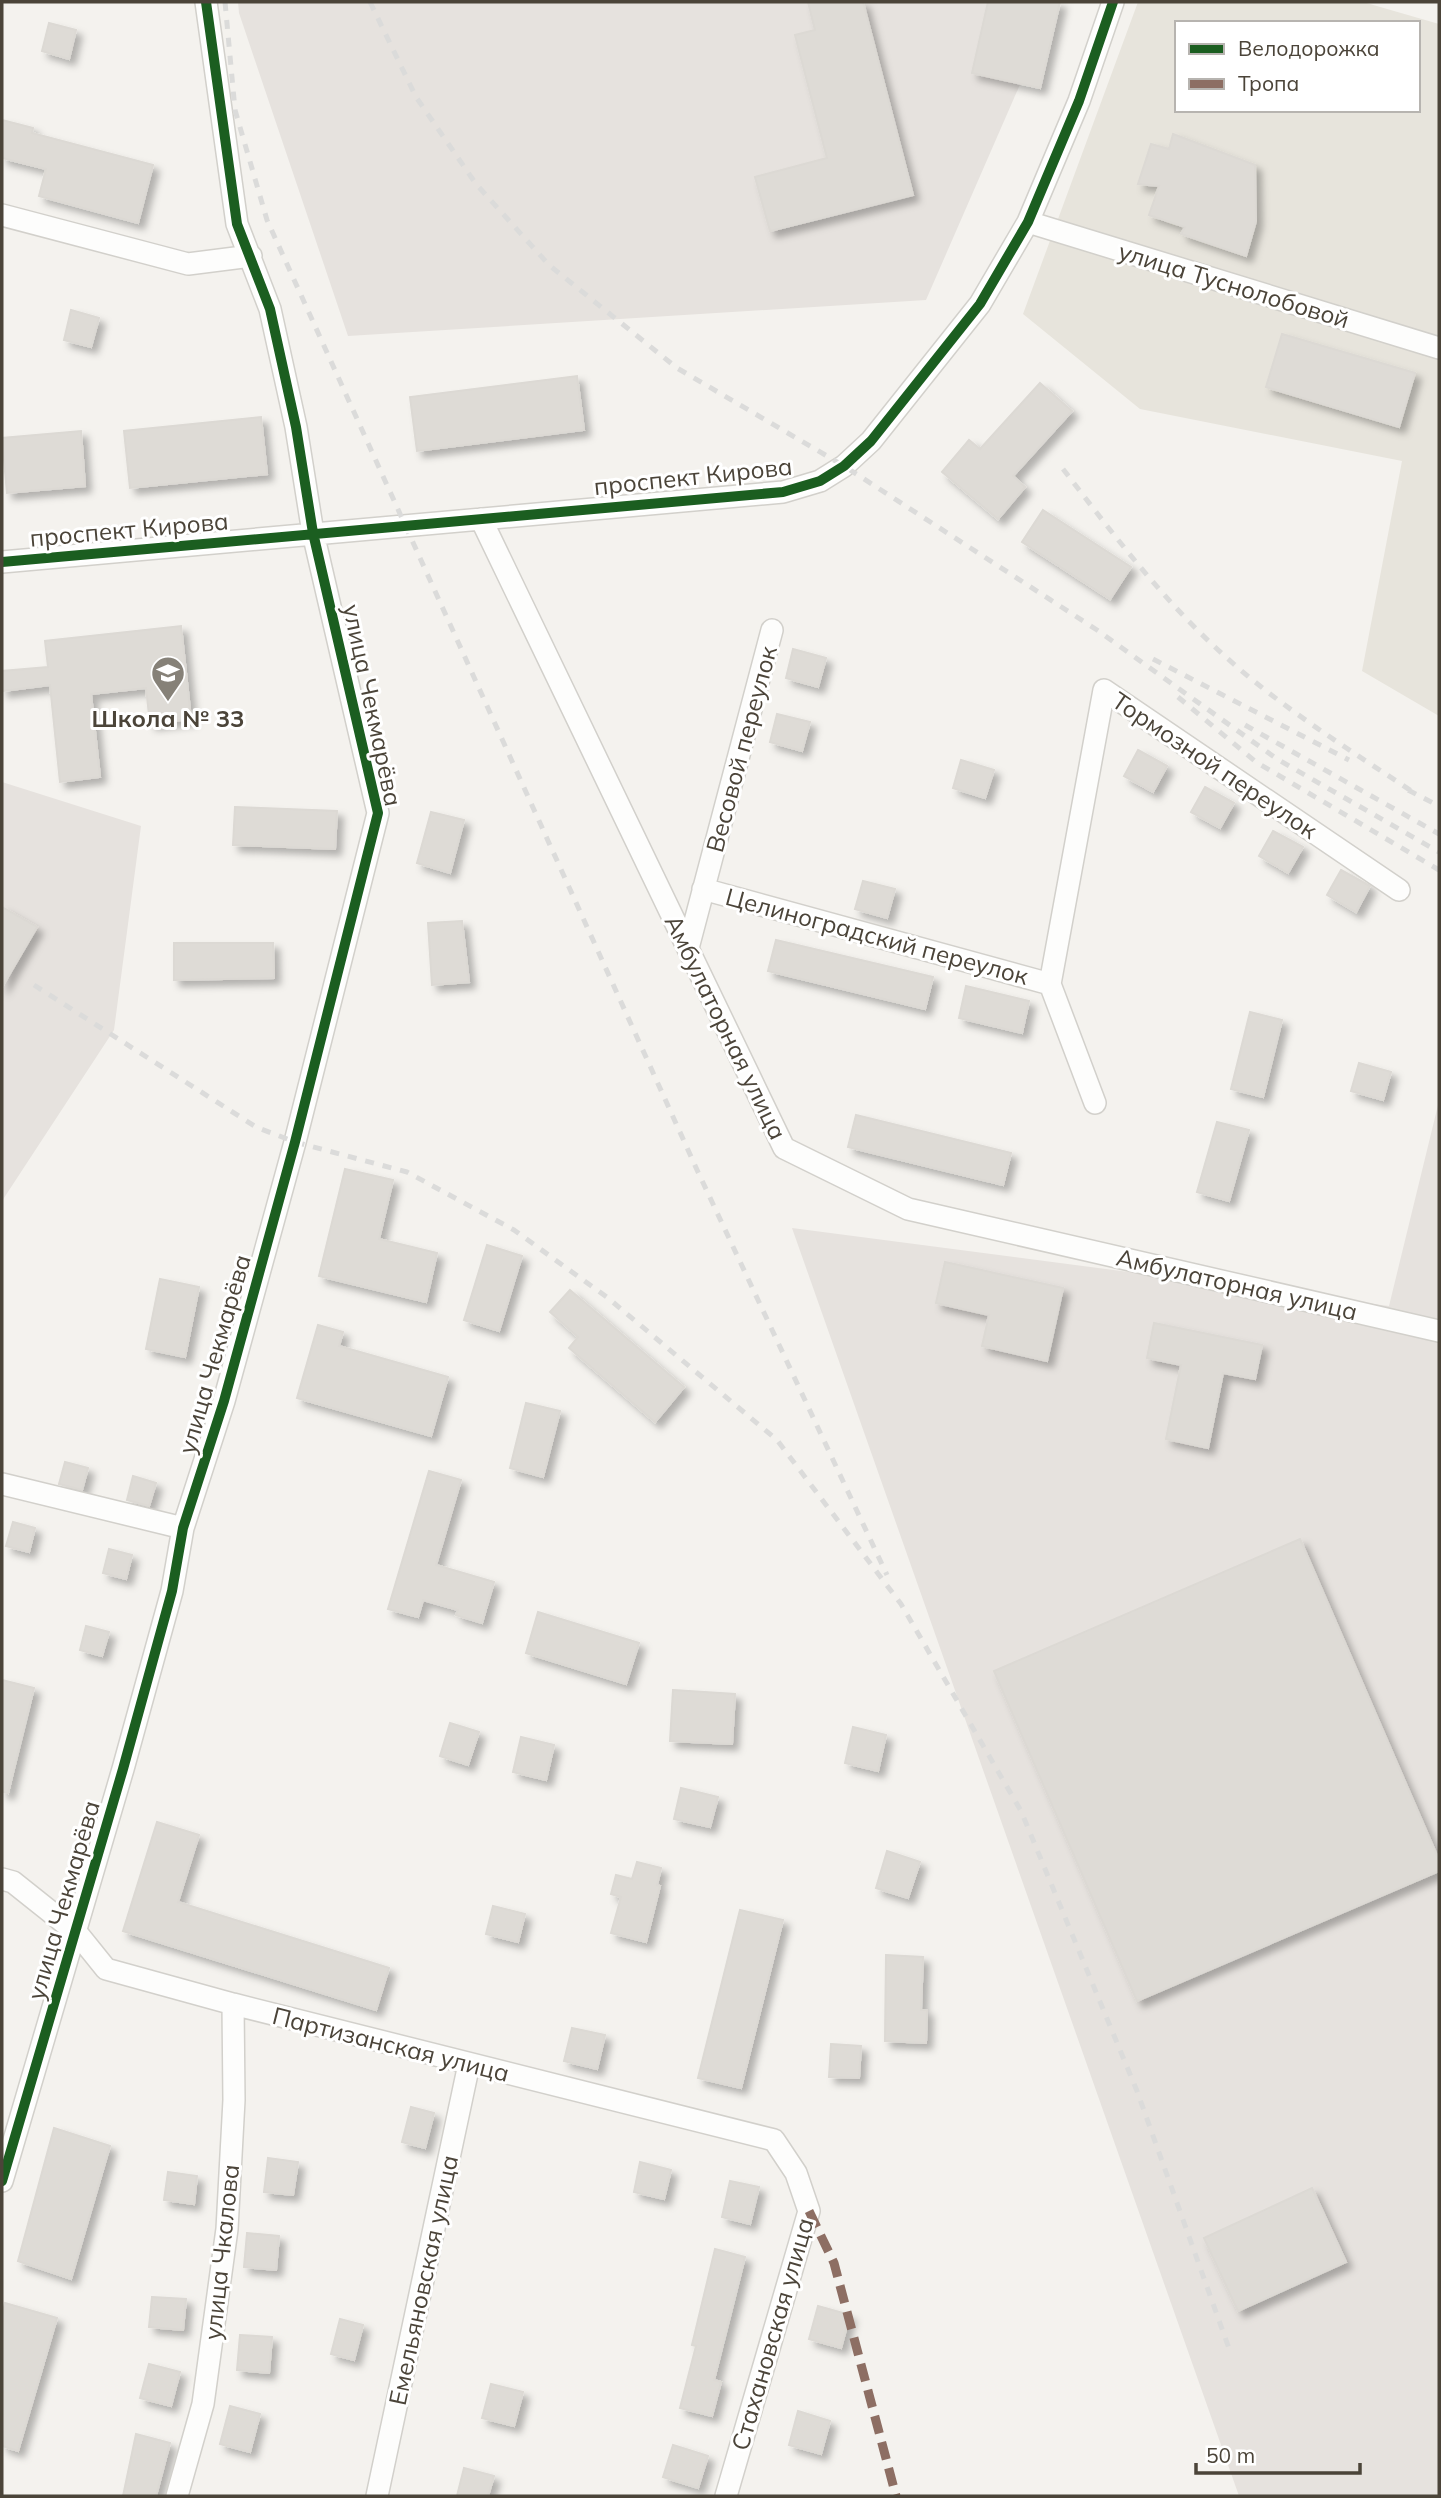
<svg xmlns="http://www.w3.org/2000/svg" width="1441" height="2498" font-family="Mulish,sans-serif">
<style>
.residential{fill:#e7e4dc;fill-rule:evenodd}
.industrial{fill:#e6e2de}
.building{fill:#dedbd6;stroke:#dcd9d4;stroke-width:2;filter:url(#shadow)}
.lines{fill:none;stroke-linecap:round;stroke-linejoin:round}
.minor-casing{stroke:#d2d0cb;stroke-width:24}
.minor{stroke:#fdfdfc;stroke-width:21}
.rail{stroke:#dbdbda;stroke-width:5;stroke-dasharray:9 9;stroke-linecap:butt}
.quiet{stroke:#8d6e63;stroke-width:9;stroke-dasharray:18 9;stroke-linecap:butt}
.cycleway-casing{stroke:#fff;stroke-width:15}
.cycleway{stroke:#1b5e20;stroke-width:10}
.labels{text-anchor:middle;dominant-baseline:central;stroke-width:6;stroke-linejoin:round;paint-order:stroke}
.street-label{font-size:24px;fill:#4b4439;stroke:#fff}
.poi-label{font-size:24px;font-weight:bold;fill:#4b4439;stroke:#fff}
</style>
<defs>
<filter id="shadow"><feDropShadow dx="6" dy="6" stdDeviation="3.5" flood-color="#0004"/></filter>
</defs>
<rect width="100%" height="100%" fill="#f4f2ee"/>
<path class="residential" d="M 1138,2 L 1363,2 L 1439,24 L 1439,716 L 1362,671 L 1402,461 L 1140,409 L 1023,314 ZM 1177,23 L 1418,23 L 1418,110 L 1177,110 Z"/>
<path class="industrial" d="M 238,2 L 1056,2 L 926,300 L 348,336 L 239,13 Z
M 2,782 L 141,826 L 114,1030 L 2,1201 Z
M 1439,1101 L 1439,2496 L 1239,2496 L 792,1228 L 1389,1306 Z"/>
<path class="building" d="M 808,2 L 863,2 L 913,195 L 770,231 L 755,177 L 827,158 L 795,35 L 815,30 Z
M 988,2 L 1060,2 L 1040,88 L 972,73 Z
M 49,23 L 76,30 L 69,59 L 42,51 Z
M 2,120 L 33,128 L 32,133 L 153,165 L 138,223 L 39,196 L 46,169 L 2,158 Z
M 1173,134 L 1255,165 L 1256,221 L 1246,256 L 1181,234 L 1185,227 L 1149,215 L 1159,186 L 1138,184 L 1151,144 L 1169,149 Z
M 71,310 L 99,318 L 91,347 L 64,340 Z
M 1282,334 L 1415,373 L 1399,427 L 1266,387 Z
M 577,376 L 584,430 L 417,451 L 410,397 Z
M 1040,383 L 1072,411 L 1013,476 L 1025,487 L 998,519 L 942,472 L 969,440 L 980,449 Z
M 261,417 L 267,474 L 130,488 L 124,431 Z
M 81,431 L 85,486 L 7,493 L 2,438 Z
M 1043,510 L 1131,567 L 1110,599 L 1022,542 Z
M 181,626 L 191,719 L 150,724 L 146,688 L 91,694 L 100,777 L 60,782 L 50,685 L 2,691 L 2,671 L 48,667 L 45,641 Z
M 793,649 L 826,658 L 818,687 L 786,678 Z
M 777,714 L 810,722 L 802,751 L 770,742 Z
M 1138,750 L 1167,766 L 1153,792 L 1124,776 Z
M 961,760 L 994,770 L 985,798 L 953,788 Z
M 1205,787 L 1234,803 L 1220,828 L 1191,812 Z
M 235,807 L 337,811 L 335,849 L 233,845 Z
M 431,812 L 464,820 L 450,873 L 417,863 Z
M 1273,831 L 1303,847 L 1288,873 L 1259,856 Z
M 1341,870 L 1370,886 L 1356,912 L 1327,895 Z
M 863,881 L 895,889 L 887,918 L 855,909 Z
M 2,907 L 37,927 L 2,987 Z
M 462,921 L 469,982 L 432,985 L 428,923 Z
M 776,940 L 933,977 L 925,1009 L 768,971 Z
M 174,943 L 273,943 L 274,978 L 174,980 Z
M 966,986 L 1029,1001 L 1022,1033 L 959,1018 Z
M 1250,1012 L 1282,1020 L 1263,1097 L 1231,1089 Z
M 1359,1063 L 1391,1072 L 1383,1100 L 1351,1091 Z
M 856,1115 L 1011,1153 L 1003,1185 L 848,1147 Z
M 1217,1122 L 1249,1130 L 1229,1201 L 1197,1192 Z
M 345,1169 L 393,1180 L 379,1239 L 437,1253 L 426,1302 L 319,1276 Z
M 487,1245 L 522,1256 L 499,1331 L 464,1320 Z
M 945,1262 L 1063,1288 L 1047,1361 L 982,1346 L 989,1315 L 936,1303 Z
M 160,1279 L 199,1287 L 185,1357 L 146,1349 Z
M 570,1290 L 684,1387 L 655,1422 L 569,1348 L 578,1337 L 550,1312 Z
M 1154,1323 L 1262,1345 L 1255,1379 L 1223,1373 L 1208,1448 L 1166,1439 L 1181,1365 L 1147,1358 Z
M 318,1325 L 343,1332 L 339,1346 L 448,1377 L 431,1436 L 297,1398 Z
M 526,1403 L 560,1411 L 543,1477 L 510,1468 Z
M 65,1462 L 88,1468 L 82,1490 L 59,1484 Z
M 429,1471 L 461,1480 L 436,1565 L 494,1582 L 482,1623 L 456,1615 L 458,1610 L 423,1600 L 418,1617 L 388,1609 Z
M 133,1476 L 156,1483 L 149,1506 L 127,1500 Z
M 13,1522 L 35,1528 L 29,1552 L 6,1546 Z
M 1300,1539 L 1439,1860 L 1439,1871 L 1137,2001 L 994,1671 Z
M 109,1549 L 132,1555 L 126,1579 L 103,1573 Z
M 538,1612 L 639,1643 L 626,1684 L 526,1653 Z
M 86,1626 L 109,1632 L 102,1656 L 80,1650 Z
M 2,1680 L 34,1688 L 8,1793 L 2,1792 Z
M 673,1690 L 735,1694 L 732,1744 L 670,1741 Z
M 450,1723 L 479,1732 L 468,1765 L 440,1756 Z
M 853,1727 L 886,1735 L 878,1771 L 845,1763 Z
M 521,1737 L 554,1745 L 546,1780 L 513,1772 Z
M 681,1788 L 718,1797 L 710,1827 L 674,1819 Z
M 157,1822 L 199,1835 L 178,1902 L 389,1968 L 376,2010 L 123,1931 Z
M 887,1851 L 920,1862 L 908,1898 L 876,1888 Z
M 637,1862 L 661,1868 L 657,1885 L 660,1886 L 646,1942 L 611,1933 L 621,1897 L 611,1894 L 616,1875 L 632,1879 Z
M 493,1906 L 525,1914 L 518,1942 L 486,1934 Z
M 740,1910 L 783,1920 L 741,2088 L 698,2078 Z
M 886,1955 L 923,1957 L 921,2010 L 927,2010 L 926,2043 L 885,2041 Z
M 572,2028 L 605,2035 L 597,2069 L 564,2061 Z
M 831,2044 L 861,2046 L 859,2078 L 829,2077 Z
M 411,2107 L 434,2113 L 425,2148 L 402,2142 Z
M 54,2128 L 110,2146 L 71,2279 L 18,2261 Z
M 268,2158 L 298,2162 L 293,2195 L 264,2192 Z
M 640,2162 L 671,2170 L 664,2199 L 634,2192 Z
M 168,2172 L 197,2176 L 194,2204 L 164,2200 Z
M 730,2181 L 759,2187 L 750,2224 L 722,2217 Z
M 1312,2188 L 1346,2262 L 1238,2311 L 1204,2238 Z
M 247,2233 L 279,2236 L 276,2270 L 244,2267 Z
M 715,2249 L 745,2257 L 714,2380 L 721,2382 L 712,2416 L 680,2408 L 696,2346 L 692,2345 Z
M 152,2297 L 186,2299 L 183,2330 L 149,2327 Z
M 5,2303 L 57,2318 L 18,2451 L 2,2446 L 2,2316 Z
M 818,2306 L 850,2315 L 841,2348 L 809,2339 Z
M 340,2319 L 363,2325 L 354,2360 L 331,2354 Z
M 240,2335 L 272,2337 L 269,2373 L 237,2370 Z
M 149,2364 L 180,2372 L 171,2406 L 140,2398 Z
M 491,2384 L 523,2392 L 514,2426 L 482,2418 Z
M 230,2406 L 260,2414 L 250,2452 L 220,2444 Z
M 798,2411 L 830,2421 L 821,2454 L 789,2445 Z
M 136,2434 L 170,2443 L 156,2496 L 123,2496 Z
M 673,2445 L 708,2456 L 698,2488 L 663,2477 Z
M 464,2468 L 494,2476 L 488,2496 L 457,2496 Z"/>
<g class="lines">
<g class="minor-casing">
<path id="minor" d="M 2,215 L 188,264 L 251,256
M 1028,222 L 1439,348
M 481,519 L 784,1148 L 908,1209 L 1439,1331
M 2,562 L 783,492 L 820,481 L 844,466 L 871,441 L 980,304 L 1028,222 L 1079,101 L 1113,2
M 703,889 L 1050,984 L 1095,1103
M 688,948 L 772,630
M 1050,984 L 1104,690 L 1399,890
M 2,1484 L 183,1528
M 2,1879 L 13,1882 L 77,1933 L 106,1969 L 233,2004 L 774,2140 L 796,2173 L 809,2211 L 726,2496
M 2,2181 L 123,1769 L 172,1591 L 183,1528 L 224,1401 L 295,1142 L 378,813 L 313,533 L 296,427 L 270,309 L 237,224 L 206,2
M 177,2496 L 203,2404 L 227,2229 L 234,2100 L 233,2004
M 377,2496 L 469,2064"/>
</g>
<use href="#minor" class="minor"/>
<path class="rail" d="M 225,2 L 235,110 L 267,220 L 698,1172 L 887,1575
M 370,2 L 416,97 L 476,184 L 549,265 L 677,368 L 844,466 L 1097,630 L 1277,759 L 1439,852
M 1063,469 C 1110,530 1158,594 1215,647 C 1275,704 1347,748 1416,794
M 1153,659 L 1349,760
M 1178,697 L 1256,762 L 1439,870
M 1245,725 L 1439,834
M 1408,790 L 1439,806
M 34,985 L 256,1127 L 295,1142 L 407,1172 L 514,1230 L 608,1298 L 777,1440 L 901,1604 L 1021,1811 L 1137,2091 L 1231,2354"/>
<path class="quiet" d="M 809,2211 L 834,2263 L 896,2496"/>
<g class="cycleway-casing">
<path id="cycleway" d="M 2,562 L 783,492 L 820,481 L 844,466 L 871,441 L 980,304 L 1028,222 L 1079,101 L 1113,2
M 2,2181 L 123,1769 L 172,1591 L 183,1528 L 224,1401 L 295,1142 L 378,813 L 313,533 L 296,427 L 270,309 L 237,224 L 206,2"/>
</g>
<use href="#cycleway" class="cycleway"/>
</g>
<defs>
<g id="school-pin" transform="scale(1.75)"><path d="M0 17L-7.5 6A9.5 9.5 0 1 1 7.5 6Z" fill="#868178" stroke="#fff"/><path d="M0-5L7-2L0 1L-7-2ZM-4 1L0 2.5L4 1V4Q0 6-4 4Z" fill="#fff"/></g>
</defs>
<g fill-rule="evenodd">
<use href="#school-pin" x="168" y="673"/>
</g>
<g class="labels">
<g class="street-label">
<text transform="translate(1234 285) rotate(17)">улица Туснолобовой</text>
<text transform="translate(693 476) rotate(-6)">проспект Кирова</text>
<text transform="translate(129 529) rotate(-5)">проспект Кирова</text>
<text transform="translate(373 705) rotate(78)">улица Чекмарёва</text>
<text transform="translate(741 749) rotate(-75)">Весовой переулок</text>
<text transform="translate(1215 765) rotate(34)">Тормозной переулок</text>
<text transform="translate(877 936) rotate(15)">Целиноградский переулок</text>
<text transform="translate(726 1027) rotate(64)">Амбулаторная улица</text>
<text transform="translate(1237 1284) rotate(13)">Амбулаторная улица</text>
<text transform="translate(214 1354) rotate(-74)">улица Чекмарёва</text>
<text transform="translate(63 1900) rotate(-74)">улица Чекмарёва</text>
<text transform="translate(391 2044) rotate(14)">Партизанская улица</text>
<text transform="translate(221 2252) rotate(-84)">улица Чкалова</text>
<text transform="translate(423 2280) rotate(-78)">Емельяновская улица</text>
<text transform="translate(772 2334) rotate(-74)">Стахановская улица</text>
</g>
<g class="poi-label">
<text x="168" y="718">Школа № 33</text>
</g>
</g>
<rect width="1441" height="2498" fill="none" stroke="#4b4439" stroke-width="7"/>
<rect x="1175" y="21" width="245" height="91" fill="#ffffff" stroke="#b7b4b0" stroke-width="2"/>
<rect x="1189" y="44" width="35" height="10" fill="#1b5e20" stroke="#b7b4b0" stroke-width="2"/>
<text x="1238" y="56" font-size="21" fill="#4b4439">Велодорожка</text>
<rect x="1189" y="79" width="35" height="10" fill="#8d6e63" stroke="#b7b4b0" stroke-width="2"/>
<text x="1238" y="91" font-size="21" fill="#4b4439">Тропа</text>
<path d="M1196 2463v10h164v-10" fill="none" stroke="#4b4439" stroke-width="3.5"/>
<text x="1206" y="2463" font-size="21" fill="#4b4439" stroke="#ffffff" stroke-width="5" paint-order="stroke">50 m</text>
</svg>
